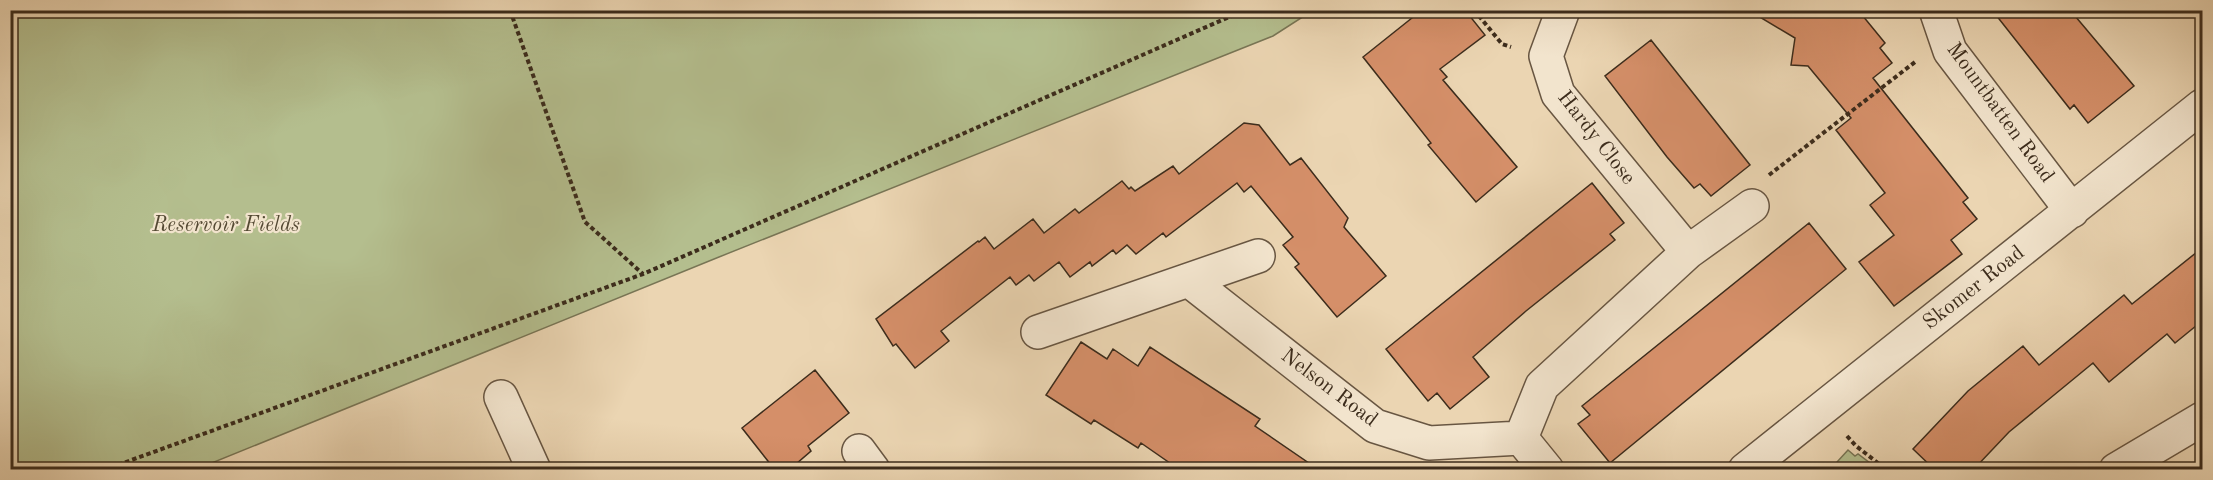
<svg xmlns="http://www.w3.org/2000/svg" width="2213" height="480" font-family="'Old Standard TT',serif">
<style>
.green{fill:#b4be8e;stroke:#787555;stroke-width:1.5}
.building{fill:#d58f69;stroke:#3c2c1c;stroke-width:1.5}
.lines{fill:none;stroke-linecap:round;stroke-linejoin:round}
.minor-casing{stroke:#685642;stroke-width:36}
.path{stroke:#3c2c1c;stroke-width:4;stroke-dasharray:4.5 3;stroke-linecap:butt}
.minor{stroke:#f2e4cd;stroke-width:33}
.labels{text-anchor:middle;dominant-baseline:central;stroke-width:4.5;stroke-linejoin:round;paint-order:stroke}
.street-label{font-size:21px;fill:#3c2c1c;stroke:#f2e4cd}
.park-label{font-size:21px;font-style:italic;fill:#544933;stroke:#f2e4cd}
</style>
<rect width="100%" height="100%" fill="#ebd5b2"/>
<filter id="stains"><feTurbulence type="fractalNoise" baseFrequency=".00333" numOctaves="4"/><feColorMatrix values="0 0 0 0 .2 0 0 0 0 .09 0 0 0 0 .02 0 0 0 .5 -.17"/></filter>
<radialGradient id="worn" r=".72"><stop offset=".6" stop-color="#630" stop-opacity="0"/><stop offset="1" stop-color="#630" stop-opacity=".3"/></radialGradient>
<path class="green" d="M 10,11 L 11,10 L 1312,11 L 1273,36 L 719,257 L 197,469 L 11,469 Z
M 1848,450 L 1855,456 L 1858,454 L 1878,469 L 1837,469 L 1837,462 Z"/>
<path class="building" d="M 1422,10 L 1465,10 L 1485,35 L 1440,69 L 1447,77 L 1443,80 L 1517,167 L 1476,202 L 1428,145 L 1431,143 L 1363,57 Z
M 1748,10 L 1858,10 L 1885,43 L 1880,48 L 1892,63 L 1873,78 L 1968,198 L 1963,202 L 1977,219 L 1951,240 L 1962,254 L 1894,306 L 1859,262 L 1894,235 L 1870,205 L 1885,193 L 1836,130 L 1851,118 L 1808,66 L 1791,65 L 1795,38 Z
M 1992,10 L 2070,10 L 2134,86 L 2088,123 L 2074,105 L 2070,109 Z
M 1651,40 L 1750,165 L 1711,196 L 1700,184 L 1694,188 L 1667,157 L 1605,76 Z
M 1244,123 L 1259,125 L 1290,165 L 1301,158 L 1348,218 L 1344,227 L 1386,276 L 1337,317 L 1295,267 L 1299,264 L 1283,245 L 1293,237 L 1251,186 L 1244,192 L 1237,183 L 1166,237 L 1163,233 L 1136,254 L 1127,245 L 1116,254 L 1113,250 L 1092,266 L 1090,262 L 1070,277 L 1059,262 L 1034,281 L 1029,275 L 1016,285 L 1010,277 L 941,331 L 949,341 L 915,368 L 896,344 L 893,346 L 876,319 L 978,241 L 979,242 L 985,237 L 994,249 L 1033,219 L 1044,233 L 1075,209 L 1079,213 L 1122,181 L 1129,189 L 1131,187 L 1135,191 L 1173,166 L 1179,174 Z
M 1592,183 L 1624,223 L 1610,234 L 1615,240 L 1526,311 L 1473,357 L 1489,377 L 1450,409 L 1437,393 L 1428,401 L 1386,349 Z
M 1809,223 L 1846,269 L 1610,463 L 1578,424 L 1590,415 L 1582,406 Z
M 2202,248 L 2202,321 L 2175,343 L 2167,334 L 2109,382 L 2093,363 L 2009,432 L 1973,470 L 1935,470 L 1913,449 L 1968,391 L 2023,346 L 2039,365 L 2124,295 L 2132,304 Z
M 1081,342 L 1107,359 L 1113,349 L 1138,366 L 1150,347 L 1260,419 L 1255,426 L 1319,470 L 1180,470 L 1141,443 L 1138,448 L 1094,420 L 1091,424 L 1046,395 Z
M 815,370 L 849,413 L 808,446 L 811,451 L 789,470 L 775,470 L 742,428 Z"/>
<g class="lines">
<g class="minor-casing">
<path id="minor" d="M 1563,10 L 1546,56 L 1558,94 L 1688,252
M 1936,10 L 1950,51 L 2072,211
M 1190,281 L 1375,426 L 1429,443 L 1521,438 L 1547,470
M 1038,332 L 1258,256
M 501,397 L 534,470
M 1521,438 L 1542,386 L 1688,252 L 1752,206
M 859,451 L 873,470
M 1745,470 L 2202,106
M 2116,470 L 2202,419"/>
</g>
<path class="path" d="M 510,10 L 585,222 L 643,274
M 1474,10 L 1502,44 L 1511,47
M 1769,175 L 1915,62
M 1847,436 L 1856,446 L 1887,470
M 104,470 L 643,274 L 1245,10"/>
<use href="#minor" class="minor"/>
</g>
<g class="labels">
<g class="street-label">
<text transform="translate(2000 113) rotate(54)">Mountbatten Road</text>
<text transform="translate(1596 138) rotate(52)">Hardy Close</text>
<text transform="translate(1974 288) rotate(-38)">Skomer Road</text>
<text transform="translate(1329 388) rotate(37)">Nelson Road</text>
</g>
<g class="park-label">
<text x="226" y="225">Reservoir Fields</text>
</g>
</g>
<rect width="2213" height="480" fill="none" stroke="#ebd5b2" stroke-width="36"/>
<rect x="12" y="12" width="2189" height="456" fill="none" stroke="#3c2c1c" stroke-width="3"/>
<rect x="18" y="18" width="2177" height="444" fill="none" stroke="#3c2c1c" stroke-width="1.5"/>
<rect width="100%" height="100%" filter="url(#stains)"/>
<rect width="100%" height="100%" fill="url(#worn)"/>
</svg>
